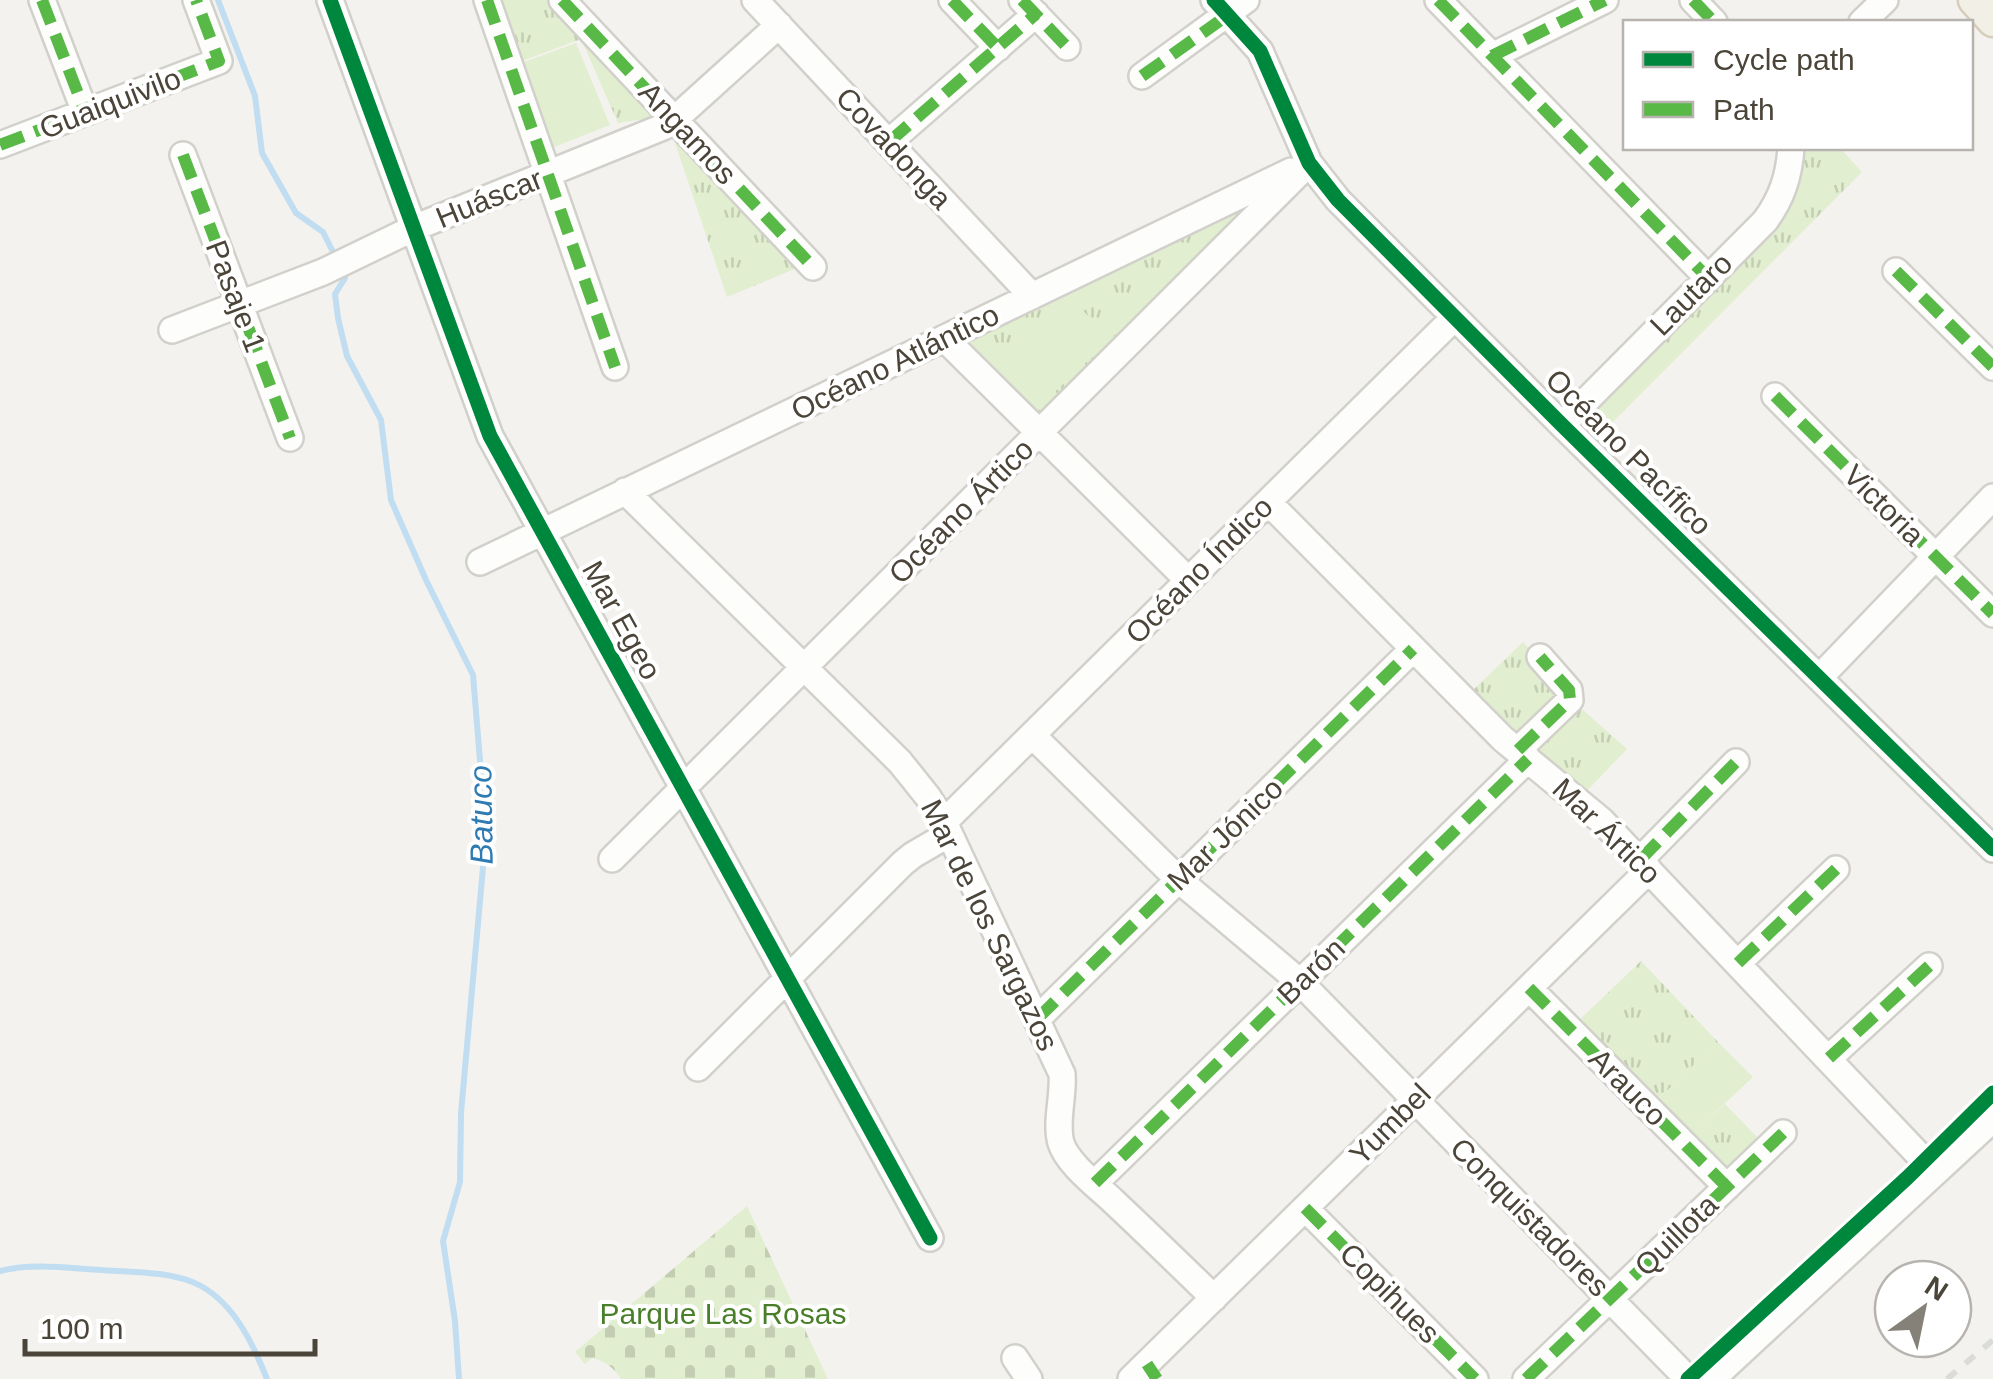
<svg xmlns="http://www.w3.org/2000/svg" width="1993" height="1379" font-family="Helvetica,sans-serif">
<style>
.grass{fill:url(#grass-tufts)}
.cemetery{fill:url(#cemetery-stones)}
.garden{fill:#e1eecf}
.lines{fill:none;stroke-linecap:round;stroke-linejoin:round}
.stream{stroke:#c0ddf1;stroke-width:6}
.minor-casing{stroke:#d2d0cb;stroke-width:30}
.major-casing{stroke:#d6cebb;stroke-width:35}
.minor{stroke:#fdfdfc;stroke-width:25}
.major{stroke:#f2efe6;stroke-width:30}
.rail{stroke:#dbdbda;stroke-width:6;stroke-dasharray:12 12;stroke-linecap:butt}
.quiet{stroke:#58b947;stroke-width:12;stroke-dasharray:25 12;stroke-linecap:butt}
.cycleway-casing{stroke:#fff;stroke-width:21}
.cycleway{stroke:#00873e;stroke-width:15}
.labels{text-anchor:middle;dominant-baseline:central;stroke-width:8;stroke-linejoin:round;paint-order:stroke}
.street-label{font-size:30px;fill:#4b4439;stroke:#fff}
.park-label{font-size:30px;fill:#4a7f2a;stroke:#fff}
.water-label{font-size:32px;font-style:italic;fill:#2e7ab2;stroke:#fff}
</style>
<defs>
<pattern id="grass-tufts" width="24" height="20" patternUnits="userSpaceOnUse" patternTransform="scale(2.5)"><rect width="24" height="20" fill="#e1eecf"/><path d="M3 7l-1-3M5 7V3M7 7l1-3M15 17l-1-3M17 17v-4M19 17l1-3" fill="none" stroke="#c3cdb2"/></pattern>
<pattern id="cemetery-stones" width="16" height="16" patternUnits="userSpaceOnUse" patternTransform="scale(2.5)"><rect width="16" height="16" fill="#e1eecf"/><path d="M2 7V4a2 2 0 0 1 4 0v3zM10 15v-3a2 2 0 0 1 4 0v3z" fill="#c3cdb2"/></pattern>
</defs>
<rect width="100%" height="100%" fill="#f4f2ee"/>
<path class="grass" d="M 494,0 L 556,0 L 665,116 L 618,123 L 581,39 L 517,63 Z
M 672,134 L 802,266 L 727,297 Z
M 1803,148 L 1840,148 L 1862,172 L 1595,440 L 1577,422 L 1781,213 L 1799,177 Z
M 1284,180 L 1039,424 L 959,339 Z
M 1523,642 L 1564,688 L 1519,741 L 1470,693 Z
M 1575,703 L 1627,749 L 1582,796 L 1526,750 Z
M 1641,961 L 1718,1042 L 1655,1102 L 1575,1024 Z
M 1725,1104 L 1763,1143 L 1727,1179 L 1689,1137 Z"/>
<path class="cemetery" d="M 747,1206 L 828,1379 L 621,1379 C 613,1367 607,1362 592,1358 L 585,1364 L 575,1352 Z"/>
<path class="garden" d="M 576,43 L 610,125 L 554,147 L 524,62 Z
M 1067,296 L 1112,338 L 1041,405 L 999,362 Z
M 1718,1042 L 1753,1077 L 1689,1137 L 1655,1102 Z"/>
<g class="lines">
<path class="stream" d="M 218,0 L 255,96 L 262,153 L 296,213 L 323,232 L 332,250
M 345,278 L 335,294 L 338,318 L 347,356 L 381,420 L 391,500 L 426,580 L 473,675 L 486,834 L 461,1113 L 460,1182 L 443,1241 L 455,1321 L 459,1379
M 0,1271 C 32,1263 68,1268 101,1270 C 130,1272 174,1271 201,1286 C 235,1305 253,1344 267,1379"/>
<g class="minor-casing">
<path id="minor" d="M 42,0 L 85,112
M 330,0 L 490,436 L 930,1238
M 487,0 L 615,367
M 562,0 L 813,267
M 755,0 L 1032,296
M 952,0 L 998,48
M 1022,0 L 1067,47
M 1214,0 L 1260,51 L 1309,163 L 1338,200 L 1562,425 L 1993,849
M 1438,0 L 1707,277
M 1693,0 L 1714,22
M 1862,22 L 1885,0
M 1492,56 L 1605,0
M 1142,76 L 1246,0
M 889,142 L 1036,14
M 0,145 L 219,61 L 196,0
M 183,155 L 290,438
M 1896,271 L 1993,367
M 172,330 L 323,272 L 414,228 L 663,127 L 675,119 L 779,25
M 945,339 L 1188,580
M 1775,396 L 1993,614
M 1562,425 L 1765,221 C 1782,198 1789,176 1791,148
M 625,491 L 900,762 L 928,797 L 944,822 L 1062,1074 C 1064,1096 1055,1122 1061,1143 C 1067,1163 1097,1186 1113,1201 C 1147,1233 1180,1265 1214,1298
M 1268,502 L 1503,739 L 1602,821 L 1935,1172
M 480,562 L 1291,171
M 1819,678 L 1993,497
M 1032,735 L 1179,880 L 1300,982 L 1688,1379
M 1518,750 L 1570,700 L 1569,690 L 1540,657
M 944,822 L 1454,318
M 612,859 L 1309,163
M 1640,860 L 1736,762
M 1738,963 L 1836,869
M 1529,988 L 1727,1187
M 1037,1019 L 1413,649
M 1829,1058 L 1929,966
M 698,1068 L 903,863 L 913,855 L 949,834
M 1095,1183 L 1528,759
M 1305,1208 L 1475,1379
M 1015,1358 L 1029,1379
M 1131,1379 L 1649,870
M 1526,1379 L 1783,1133
M 1712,1379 L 1993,1119"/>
</g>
<g class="major-casing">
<path id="major" d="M 1974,0 L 1993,21"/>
</g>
<use href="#minor" class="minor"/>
<use href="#major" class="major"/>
<path class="rail" d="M 1947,1379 L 1993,1340"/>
<path class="quiet" d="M 42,0 L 85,112
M 487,0 L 615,367
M 562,0 L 813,267
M 952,0 L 998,48
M 1022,0 L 1067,47
M 1438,0 L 1707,277
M 1693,0 L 1714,22
M 1492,56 L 1605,0
M 1142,76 L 1228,15
M 889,142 L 1036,14
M 0,145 L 219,61 L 196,0
M 183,155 L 290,438
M 1896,271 L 1993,367
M 1775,396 L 1993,614
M 1518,750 L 1570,700 L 1569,690 L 1540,657
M 1640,860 L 1736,762
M 1738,963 L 1836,869
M 1529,988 L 1727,1187
M 1037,1019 L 1413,649
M 1829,1058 L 1929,966
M 1095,1183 L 1528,759
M 1305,1208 L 1475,1379
M 1147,1364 L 1157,1379
M 1526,1379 L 1783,1133"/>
<g class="cycleway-casing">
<path id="cycleway" d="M 330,0 L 490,436 L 930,1238
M 1214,0 L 1260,51 L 1309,163 L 1338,200 L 1562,425 L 1993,849
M 1688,1379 L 1908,1177 L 1993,1093"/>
</g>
<use href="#cycleway" class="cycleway"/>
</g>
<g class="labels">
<g class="street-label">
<text transform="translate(110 103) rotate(-21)">Guaiquivilo</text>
<text transform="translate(688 133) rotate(47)">Angamos</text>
<text transform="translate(894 148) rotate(47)">Covadonga</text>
<text transform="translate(489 198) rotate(-22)">Huáscar</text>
<text transform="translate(1691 294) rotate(-45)">Lautaro</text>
<text transform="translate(236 296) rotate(69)">Pasaje 1</text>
<text transform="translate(895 362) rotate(-26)">Océano Atlántico</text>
<text transform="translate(1629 452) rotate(45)">Océano Pacífico</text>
<text transform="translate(1884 505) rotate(45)">Victoria</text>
<text transform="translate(961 511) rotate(-45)">Océano Ártico</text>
<text transform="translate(1199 570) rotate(-45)">Océano Índico</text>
<text transform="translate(622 620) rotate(61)">Mar Egeo</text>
<text transform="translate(1607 831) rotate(44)">Mar Ártico</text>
<text transform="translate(1225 834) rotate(-44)">Mar Jónico</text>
<text transform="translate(990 925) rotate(64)">Mar de los Sargazos</text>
<text transform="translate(1311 971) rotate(-44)">Barón</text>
<text transform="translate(1628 1087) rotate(45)">Arauco</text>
<text transform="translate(1390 1124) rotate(-45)">Yumbel</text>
<text transform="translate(1530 1217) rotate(45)">Conquistadores</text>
<text transform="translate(1676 1235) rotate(-44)">Quillota</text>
<text transform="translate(1390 1293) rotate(45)">Copihues</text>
</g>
<g class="park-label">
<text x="723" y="1313">Parque Las Rosas</text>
</g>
<g class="water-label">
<text transform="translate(481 815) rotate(-91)">Batuco</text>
</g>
</g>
<rect x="1623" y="20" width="350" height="130" fill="#ffffff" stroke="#b7b4b0" stroke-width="2.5"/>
<rect x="1643" y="52" width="50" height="15" fill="#00873e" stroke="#b7b4b0" stroke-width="2.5"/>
<text x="1713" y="70" font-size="30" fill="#4b4439">Cycle path</text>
<rect x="1643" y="102" width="50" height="15" fill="#58b947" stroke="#b7b4b0" stroke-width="2.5"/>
<text x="1713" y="120" font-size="30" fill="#4b4439">Path</text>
<g transform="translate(1923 1309) rotate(33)"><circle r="48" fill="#ffffff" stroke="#b7b4b0" stroke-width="2.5"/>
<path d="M0-8L18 38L0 25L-18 38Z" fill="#868178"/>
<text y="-15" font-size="28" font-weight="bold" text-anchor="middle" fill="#4b4439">N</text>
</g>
<path d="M25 1339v15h290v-15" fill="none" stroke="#4b4439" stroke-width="5"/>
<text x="40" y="1339" font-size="30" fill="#4b4439" stroke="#ffffff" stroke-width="8" paint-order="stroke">100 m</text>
</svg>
